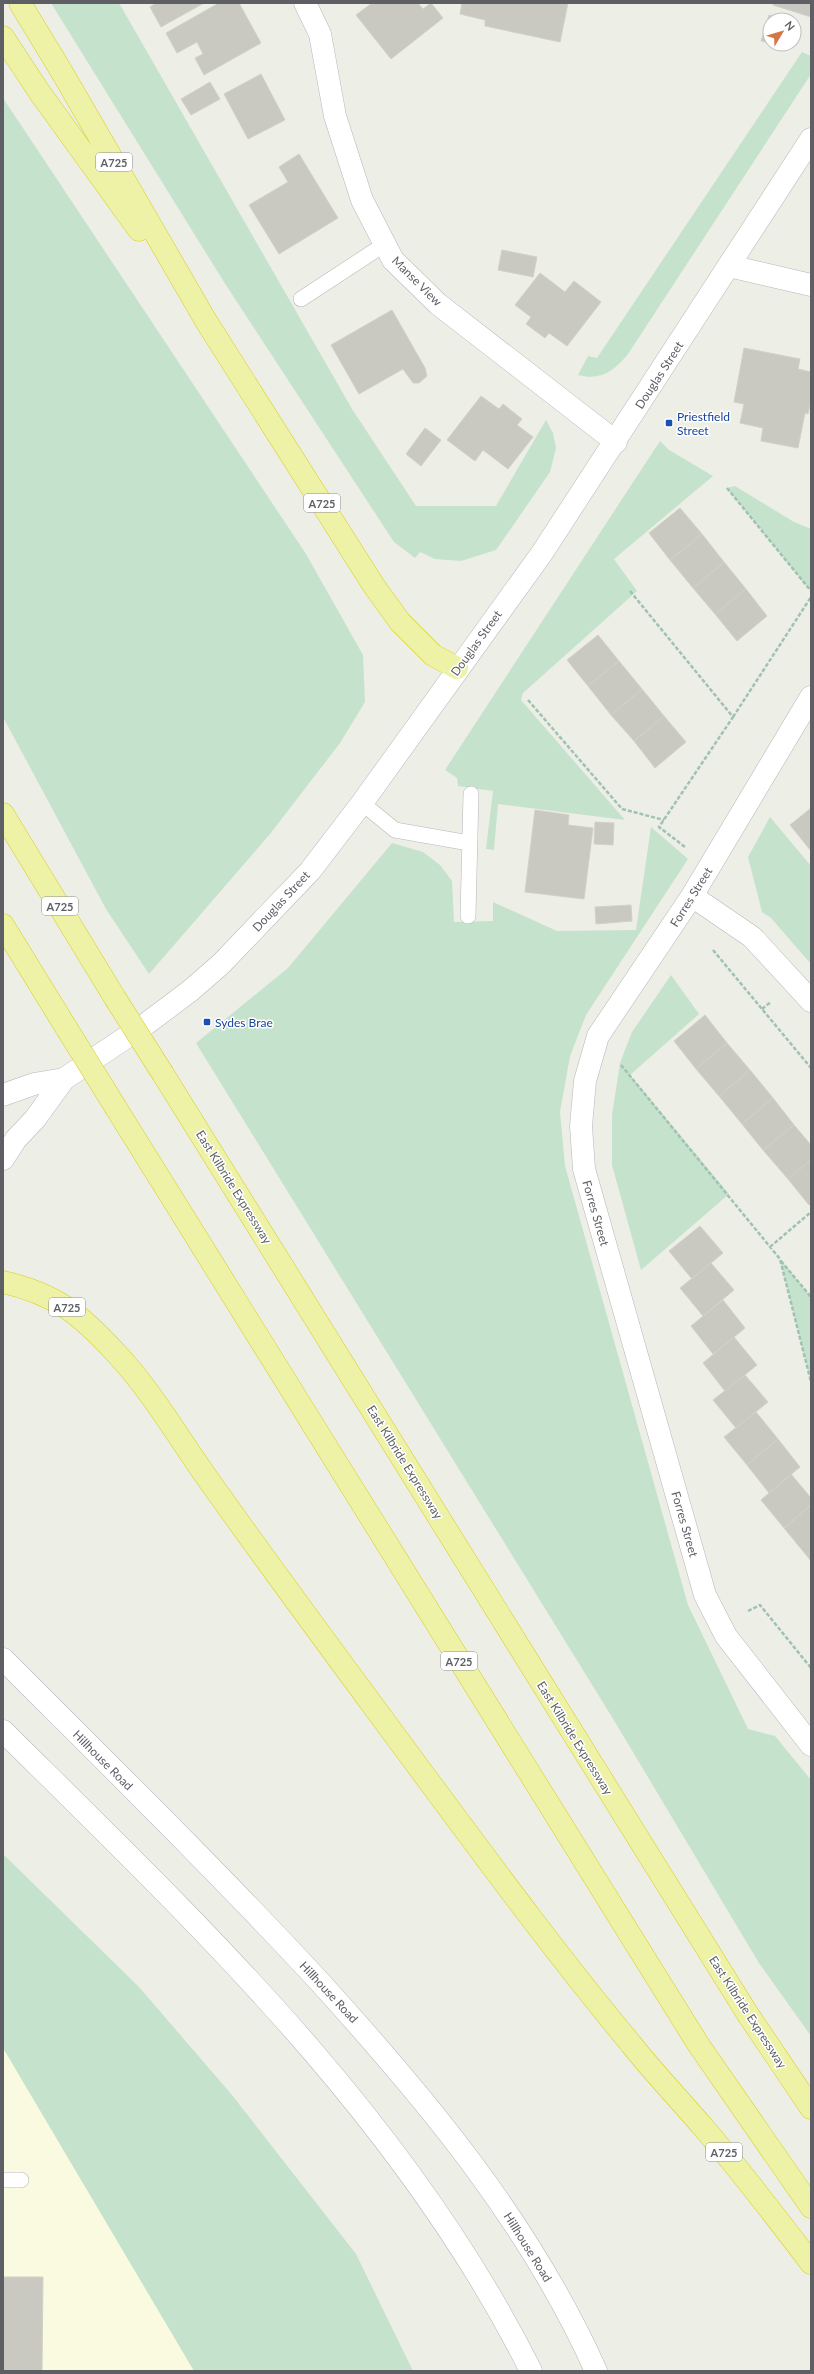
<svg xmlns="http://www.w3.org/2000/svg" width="814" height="2374" font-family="Lato,sans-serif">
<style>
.commercial{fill:#f9fadf}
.green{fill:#c5e2cd}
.building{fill:#c9c9c2;stroke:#d2d1c5}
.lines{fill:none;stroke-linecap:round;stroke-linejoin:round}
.service-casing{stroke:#b6b6bb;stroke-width:16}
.minor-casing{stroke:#b6b6bb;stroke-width:23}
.tertiary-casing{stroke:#b6b6bb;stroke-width:23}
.secondary-casing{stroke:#b7b8be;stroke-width:23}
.trunk-casing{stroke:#d8ce1c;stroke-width:23}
.path{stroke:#9fc2b2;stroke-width:2.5;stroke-dasharray:4 2;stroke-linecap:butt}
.service{stroke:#fff;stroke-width:15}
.minor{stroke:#fff;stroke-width:22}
.tertiary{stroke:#fff;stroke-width:22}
.secondary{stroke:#fff;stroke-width:22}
.trunk{stroke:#eef2a6;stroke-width:22}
.trunk-bridge-casing{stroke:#d8ce1c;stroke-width:23;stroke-linecap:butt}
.trunk-bridge{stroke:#eef2a6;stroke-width:22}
.transit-dot{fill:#1a4fb4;stroke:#fff;stroke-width:1.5}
.labels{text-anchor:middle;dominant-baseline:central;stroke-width:3;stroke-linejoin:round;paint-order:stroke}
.shield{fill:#fff;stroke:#8e8f92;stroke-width:1}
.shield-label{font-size:11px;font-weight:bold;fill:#5d5f64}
.street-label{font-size:12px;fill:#5d5f64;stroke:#fff}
.transit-label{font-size:12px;fill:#164399;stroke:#fff;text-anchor:start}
</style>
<rect width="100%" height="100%" fill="#edeee6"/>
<path class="commercial" d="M 3,1885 L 329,2371 L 3,2371 Z"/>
<path class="green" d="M 51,3 L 119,3 L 352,409 L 416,506 L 496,506 L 546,420 L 553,433 L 556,448 L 550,472 L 496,550 L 461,561 L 435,559 L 420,552 L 415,558 L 394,542 L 224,282 Z
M 802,52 L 811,56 L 811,74 L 628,354 C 614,371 601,381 578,375 L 588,356 L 597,358 Z
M 3,98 L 306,554 L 363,655 L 365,702 L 340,743 L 270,834 L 149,974 L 106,909 L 3,717 Z
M 660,441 L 669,450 L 713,476 L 614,559 L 637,591 L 523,693 L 521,700 L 625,820 L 498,804 L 494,850 L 486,849 L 493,791 L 458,786 L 457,778 L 445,770 Z
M 735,486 L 794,522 L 811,529 L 811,591 L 727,488 Z
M 770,817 L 811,866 L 811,964 L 771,918 L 762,912 L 748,857 Z
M 651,827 L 688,859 L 586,1015 L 570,1056 L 560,1112 L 565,1166 L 688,1605 L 748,1729 L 775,1736 L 811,1780 L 811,2036 L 759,1963 L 615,1722 L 196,1043 L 288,968 L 392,843 L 423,852 L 440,865 L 452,881 L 454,922 L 493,921 L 493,902 L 557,931 L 636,930 Z
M 671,975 L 699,1014 L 630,1075 L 729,1194 L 641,1270 L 612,1165 L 612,1115 L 620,1063 L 632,1032 Z
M 780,1259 L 811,1297 L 811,1382 Z
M 3,1854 L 139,1987 L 232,2095 L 356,2254 L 413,2371 L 194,2371 L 3,2048 Z"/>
<path class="building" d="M 156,3 L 204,3 L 161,27 L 150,7 Z
M 219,3 L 239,3 L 261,43 L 204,75 L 195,58 L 203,54 L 197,42 L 177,53 L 166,33 Z
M 372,3 L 418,3 L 423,9 L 431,3 L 443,18 L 391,59 L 356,15 Z
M 462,3 L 568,3 L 560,42 L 485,26 L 485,20 L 460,14 Z
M 774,3 L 811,3 L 811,17 L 773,5 Z
M 769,15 L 786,20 L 770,20 L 770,43 L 761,41 Z
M 794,22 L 797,23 L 794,34 Z
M 772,44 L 791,44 L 789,49 Z
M 261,74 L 285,120 L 248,139 L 224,94 Z
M 210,82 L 220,99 L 191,115 L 181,99 Z
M 299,154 L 338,218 L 279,254 L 249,205 L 288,182 L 279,167 Z
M 502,250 L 537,257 L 533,277 L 498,270 Z
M 540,273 L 565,292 L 574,281 L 601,302 L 567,346 L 549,333 L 545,338 L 526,324 L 531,317 L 515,305 Z
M 392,310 L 425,368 L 427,376 L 419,383 L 413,383 L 403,369 L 359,394 L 331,345 Z
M 744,348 L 800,359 L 798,369 L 811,372 L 811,400 L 808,414 L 805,413 L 798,448 L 761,441 L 763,428 L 740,423 L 744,404 L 734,402 Z
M 481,396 L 499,409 L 503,404 L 522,419 L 517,425 L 533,437 L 508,469 L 483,450 L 475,461 L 447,440 Z
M 425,428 L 441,440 L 421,466 L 406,454 Z
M 680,508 L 702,534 L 670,560 L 649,533 Z
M 702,534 L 724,562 L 693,588 L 670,560 Z
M 724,562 L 746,589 L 715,614 L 693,588 Z
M 746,589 L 767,616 L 737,641 L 715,614 Z
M 598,635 L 619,661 L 588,686 L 567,660 Z
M 619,661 L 642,689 L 611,715 L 588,686 Z
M 642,689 L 664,716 L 634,741 L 611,715 Z
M 664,716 L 686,742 L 655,768 L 634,741 Z
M 811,808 L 811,851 L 790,825 Z
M 535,810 L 569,815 L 568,825 L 593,828 L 584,899 L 525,892 Z
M 595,822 L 614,823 L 613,845 L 594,844 Z
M 631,905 L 632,921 L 596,924 L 595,907 Z
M 705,1015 L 727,1043 L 696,1069 L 674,1041 Z
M 727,1043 L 750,1070 L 719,1096 L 696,1069 Z
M 750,1070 L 773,1098 L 742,1124 L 719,1096 Z
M 773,1098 L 794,1125 L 763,1150 L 742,1124 Z
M 794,1125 L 811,1145 L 811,1160 L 788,1179 L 763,1150 Z
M 811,1160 L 811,1203 L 809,1205 L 788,1179 Z
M 700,1226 L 723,1253 L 692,1279 L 669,1251 Z
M 711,1263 L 734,1290 L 703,1316 L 680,1288 Z
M 723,1300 L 745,1328 L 713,1354 L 691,1326 Z
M 734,1337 L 757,1365 L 725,1391 L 703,1363 Z
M 745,1375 L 768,1402 L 736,1428 L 713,1400 Z
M 756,1412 L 778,1439 L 747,1465 L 724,1437 Z
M 778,1439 L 800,1467 L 769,1493 L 747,1465 Z
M 791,1474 L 811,1498 L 811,1505 L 784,1528 L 761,1500 Z
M 811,1505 L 811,1552 L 807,1556 L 784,1528 Z
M 811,1552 L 811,1561 L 807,1556 Z
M 3,2277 L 43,2277 L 42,2371 L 3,2371 Z"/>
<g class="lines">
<g class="service-casing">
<path id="service" d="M 301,299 L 385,244
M 362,803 L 395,830 L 469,843
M 468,916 L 471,794
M 3,2180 L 21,2180"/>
</g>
<g class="minor-casing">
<path id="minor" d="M 305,3 L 320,34 L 335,116 L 362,200 L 393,260 L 438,304 L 616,442
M 729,266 L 811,285
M 811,697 L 692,896 L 598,1036 L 585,1081 L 581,1126 L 584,1169 L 705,1595 L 726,1636 L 811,1745
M 692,896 L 752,937 L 811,1001"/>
</g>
<g class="tertiary-casing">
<path id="tertiary" d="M 3,1659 C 109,1765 216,1870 318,1980 C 426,2099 530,2223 596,2371
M 3,1731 C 200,1926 406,2120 531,2371"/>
</g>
<g class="secondary-casing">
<path id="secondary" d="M 3,1095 L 34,1084 L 64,1079
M 3,1159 L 16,1139 L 35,1119 L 64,1079 L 146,1024 L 190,991 L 221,964 L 310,871 L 362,803 L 542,553 L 811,139"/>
</g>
<g class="trunk-casing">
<path id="trunk" d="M 20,3 L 63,74 L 206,321 L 374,586 L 400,622 L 433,655 L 457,668
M 3,37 L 40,93 L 139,230
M 3,814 L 115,998
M 3,925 L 67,1029
M 163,1074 L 747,2013 L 811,2108
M 116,1108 L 698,2044 L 811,2207
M 3,1282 C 55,1294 79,1313 115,1352 C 152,1391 179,1439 210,1482 C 278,1578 349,1673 419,1768 C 488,1861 557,1955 631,2044 C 654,2073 679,2099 703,2127 C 741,2171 776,2217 811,2263"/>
</g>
<path class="path" d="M 727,488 L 811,591
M 630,591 L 733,717 L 659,827 L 685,847
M 528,700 L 622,809 L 664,820
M 733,717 L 811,597
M 713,950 L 811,1068
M 762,1009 L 771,1002
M 621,1065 L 780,1259 L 811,1382
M 770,1247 L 811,1212
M 781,1261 L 811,1297
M 748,1611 L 760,1605 L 811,1668"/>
<use href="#service" class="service"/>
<use href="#minor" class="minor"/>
<use href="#tertiary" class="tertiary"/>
<use href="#secondary" class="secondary"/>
<use href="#trunk" class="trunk"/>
<g class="trunk-bridge-casing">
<path id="trunk-bridge" d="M 115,998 L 163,1074
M 67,1029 L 116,1108"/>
</g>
<use href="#trunk-bridge" class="trunk-bridge"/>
</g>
<g class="transit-dot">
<rect x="665" y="419" width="8" height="8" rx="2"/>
<rect x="203" y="1018" width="8" height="8" rx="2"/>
</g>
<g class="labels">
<g class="shield">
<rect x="96" y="153" width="36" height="18" rx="3"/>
<rect x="304" y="494" width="36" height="18" rx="3"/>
<rect x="42" y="897" width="36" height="18" rx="3"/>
<rect x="49" y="1298" width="36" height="18" rx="3"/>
<rect x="441" y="1652" width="36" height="18" rx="3"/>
<rect x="706" y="2143" width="36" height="18" rx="3"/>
</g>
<g class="shield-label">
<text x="114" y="162">A725</text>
<text x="322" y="503">A725</text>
<text x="60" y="906">A725</text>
<text x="67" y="1307">A725</text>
<text x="459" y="1661">A725</text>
<text x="724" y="2152">A725</text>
</g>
<g class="street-label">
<text transform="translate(417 281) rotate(45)">Manse View</text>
<text transform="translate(659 375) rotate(-57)">Douglas Street</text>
<text transform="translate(476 643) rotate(-54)">Douglas Street</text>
<text transform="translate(691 897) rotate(-58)">Forres Street</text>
<text transform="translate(281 901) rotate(-47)">Douglas Street</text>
<text transform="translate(234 1187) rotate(58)">East Kilbride Expressway</text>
<text transform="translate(596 1213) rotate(74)">Forres Street</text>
<text transform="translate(405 1462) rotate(58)">East Kilbride Expressway</text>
<text transform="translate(685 1524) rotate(74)">Forres Street</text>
<text transform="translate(575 1738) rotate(58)">East Kilbride Expressway</text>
<text transform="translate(103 1760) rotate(45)">Hillhouse Road</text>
<text transform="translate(329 1992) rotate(47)">Hillhouse Road</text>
<text transform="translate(748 2012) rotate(57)">East Kilbride Expressway</text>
<text transform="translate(528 2247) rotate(58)">Hillhouse Road</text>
</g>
<g class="transit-label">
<text x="677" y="416">Priestfield<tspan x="677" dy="14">Street</tspan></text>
<text x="215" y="1022">Sydes Brae</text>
</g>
</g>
<rect width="814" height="2374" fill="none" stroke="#5d5f64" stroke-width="8"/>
<g transform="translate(782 32) rotate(52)"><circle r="19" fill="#ffffff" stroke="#bebfc1"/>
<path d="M0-3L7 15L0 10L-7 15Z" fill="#d47645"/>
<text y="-6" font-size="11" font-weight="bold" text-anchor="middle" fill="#5d5f64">N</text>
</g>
</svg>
